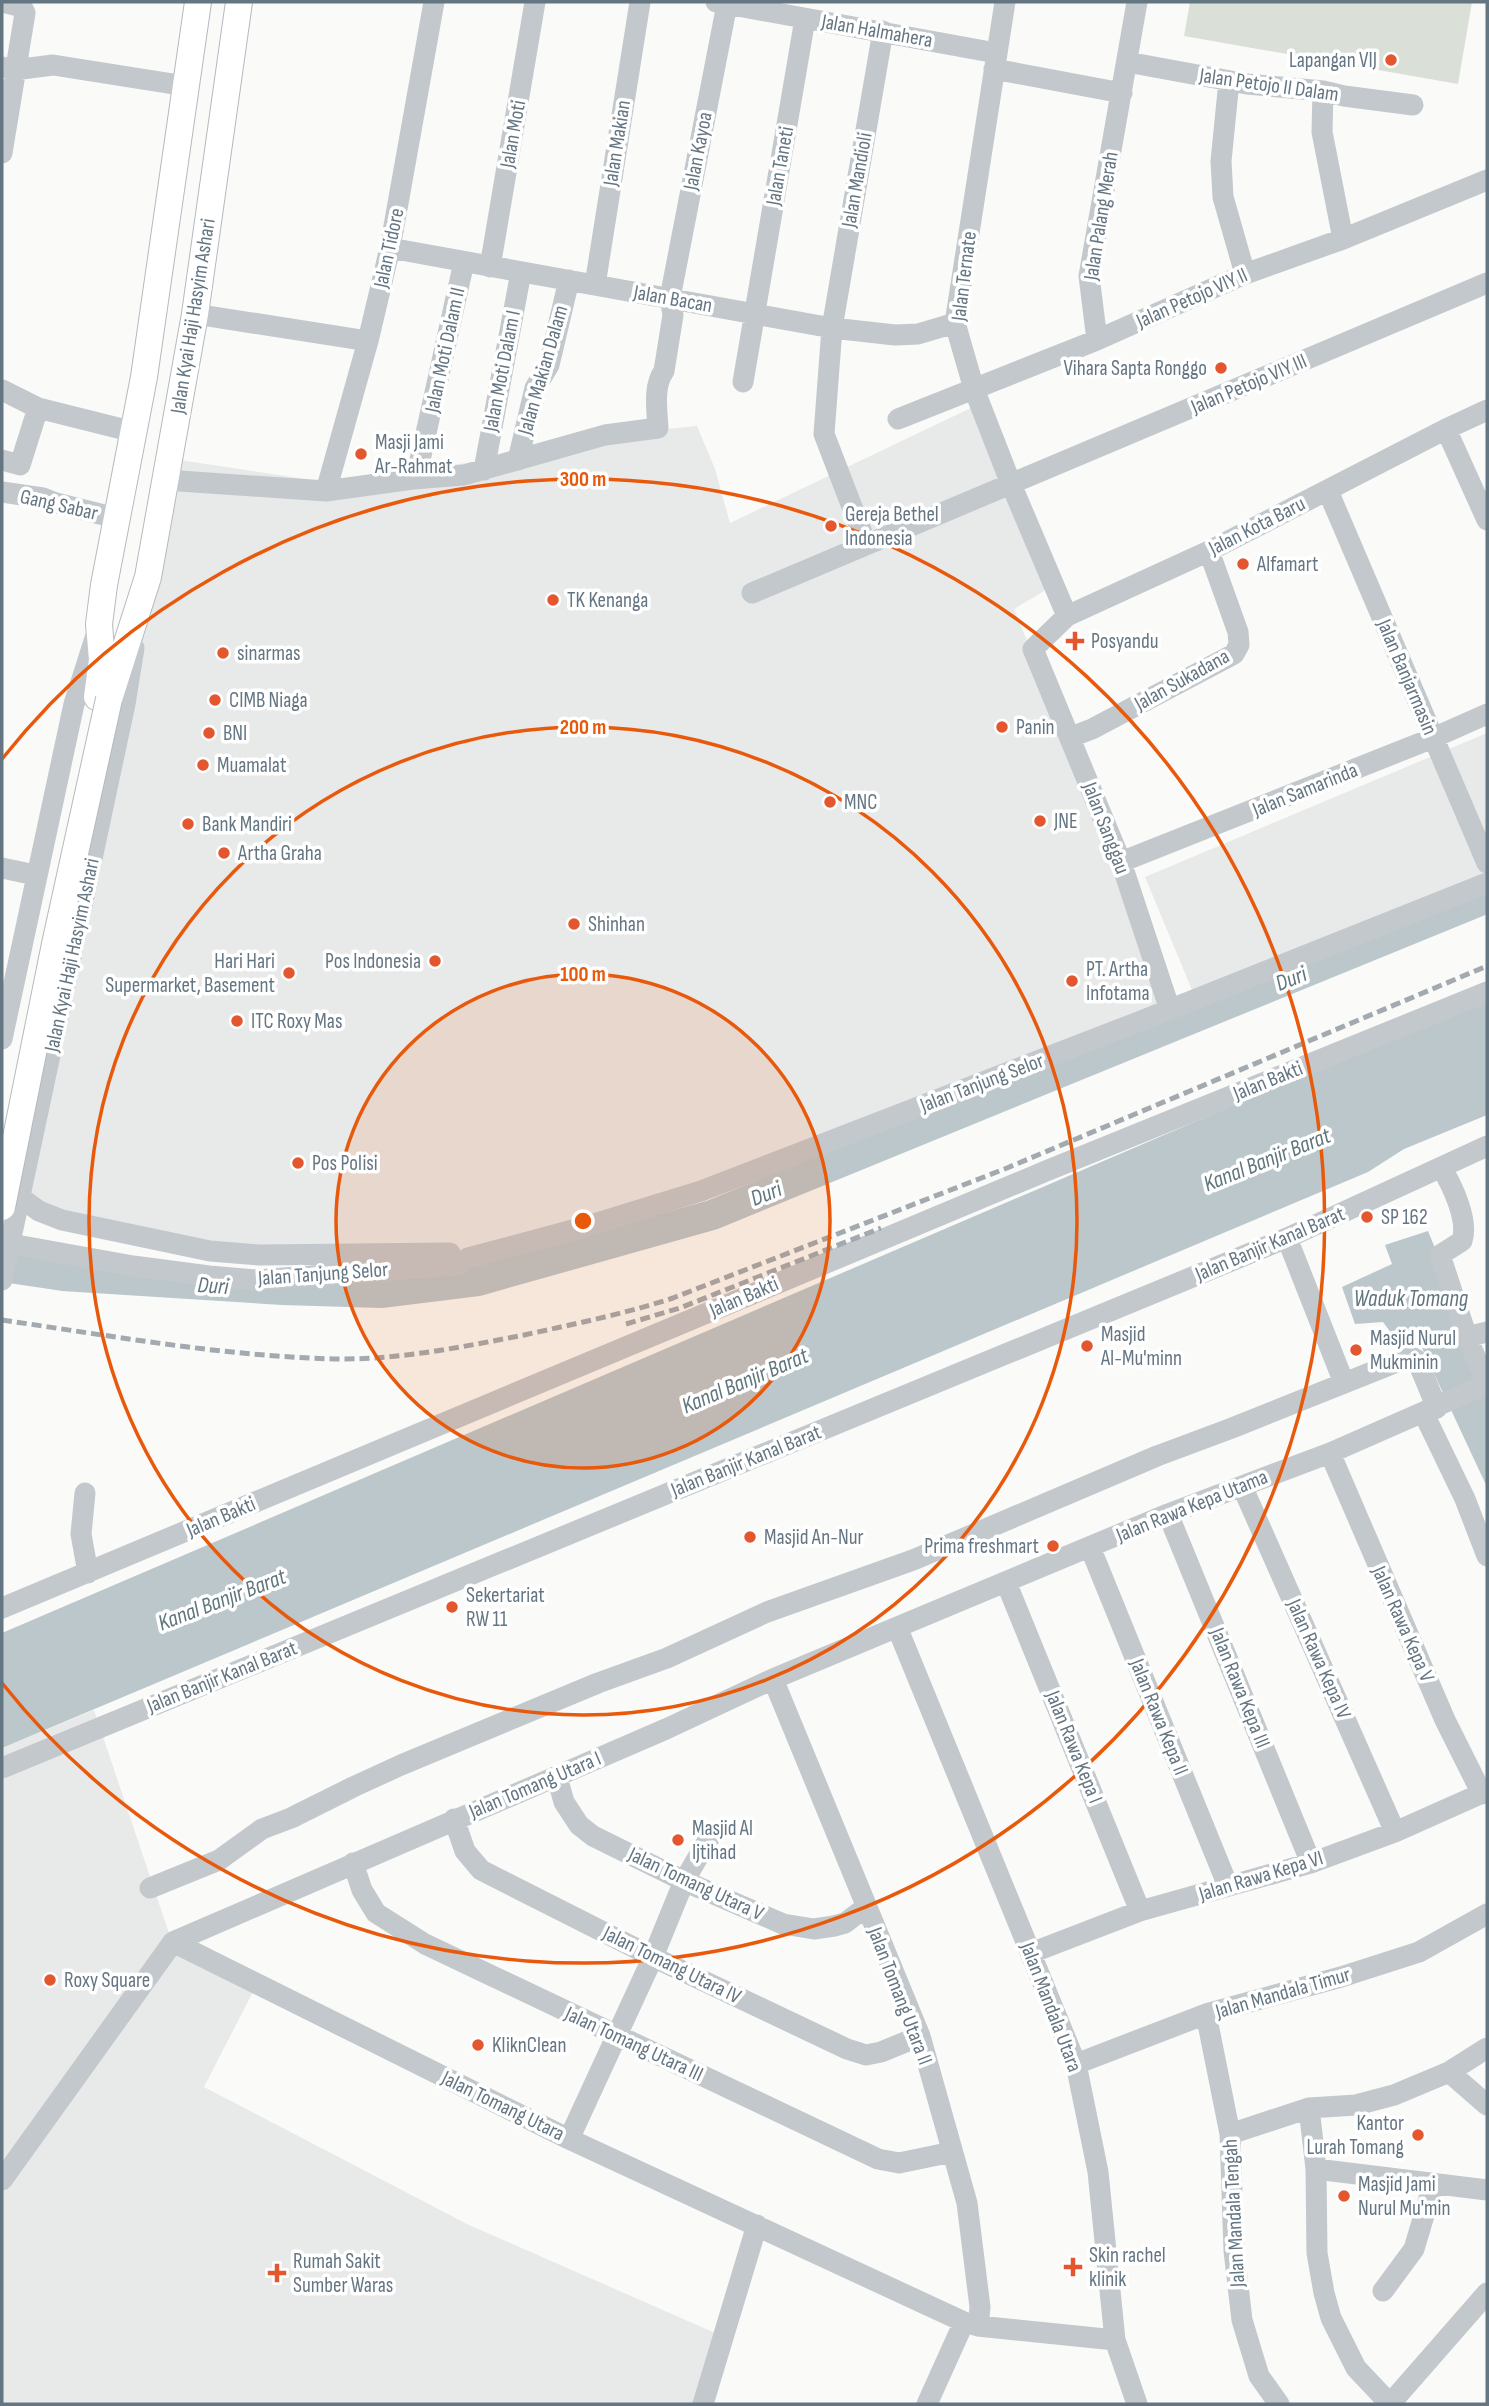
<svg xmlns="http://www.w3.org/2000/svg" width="1489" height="2406" font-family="'Sofia Sans Condensed',sans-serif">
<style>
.built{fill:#e8e9e9}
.green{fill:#dadfd7}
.water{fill:#bbc7cb}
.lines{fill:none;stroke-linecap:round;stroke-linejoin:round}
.river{stroke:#bbc7cb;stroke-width:30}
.major-casing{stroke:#b5babe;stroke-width:28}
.minor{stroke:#c3c8cc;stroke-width:21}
.major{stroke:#fff;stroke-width:26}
.rail{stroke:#a2aab0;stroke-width:5;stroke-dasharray:10 5;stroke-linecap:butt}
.major-bridge-casing{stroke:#b5babe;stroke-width:28;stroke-linecap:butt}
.major-bridge{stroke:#fff;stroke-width:26}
.ring{fill:none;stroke:#e8590c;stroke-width:3.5}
.poi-dot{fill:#e4572e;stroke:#fff;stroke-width:2.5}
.labels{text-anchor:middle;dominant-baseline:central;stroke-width:7;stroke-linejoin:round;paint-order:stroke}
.street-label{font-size:21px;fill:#657683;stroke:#fff}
.poi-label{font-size:21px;fill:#657683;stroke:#fff;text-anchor:start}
.water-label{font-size:23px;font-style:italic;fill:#60757c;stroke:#fff}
.centre{fill:#e8590c;stroke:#fff;stroke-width:3.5}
.ring-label{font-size:21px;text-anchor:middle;font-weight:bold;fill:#e8590c;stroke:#fff;stroke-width:7;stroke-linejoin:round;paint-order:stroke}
</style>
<rect width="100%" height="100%" fill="#fafaf8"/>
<path class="built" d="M 977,405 L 1054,585 L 1014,609 L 1174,1000 L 584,1227 L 468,1258 L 210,1251 L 21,1198 L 173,459 L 338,484 L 418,469 L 475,462 L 559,440 L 697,426 L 715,469 L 730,523 Z
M 1487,733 L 1487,883 L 1197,1002 L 1145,877 Z
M 94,1710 L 172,1942 L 257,1984 L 204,2087 L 467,2224 L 722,2336 L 697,2404 L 2,2404 L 2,1748 Z"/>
<path class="green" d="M 1190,2 L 1472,2 L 1458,84 L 1184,36 Z"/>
<path class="water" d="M 1487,1000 L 1487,1115 L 1404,1149 L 1368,1172 L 2,1748 L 2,1633 L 1381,1042 Z
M 1428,1231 L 1437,1253 L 1472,1370 L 1487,1397 L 1487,1487 L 1416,1335 L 1398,1342 L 1383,1322 L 1355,1324 L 1342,1287 L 1392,1264 L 1385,1245 Z"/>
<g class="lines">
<path class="river" d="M 2,1267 L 63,1276 L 283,1290 L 381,1293 L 478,1281 L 712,1215 L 1487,898"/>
<g class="major-casing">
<path id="major" d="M 97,697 L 102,660 L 99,624 L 104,585 L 144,377 L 198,2
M 109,699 L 148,577 L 195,314 L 239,2"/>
</g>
<path class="minor" d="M 2,2 L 22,7 L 25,13 L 2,153
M 716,2 L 996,53
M 1005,2 L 955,323 L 974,389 L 1011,484 L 1067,616
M 1127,62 L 1247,84 L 1323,91 L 1344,96 L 1413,105
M 2,67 L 14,70 L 53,65 L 186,86
M 994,69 L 1122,93
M 1229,81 L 1221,161 L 1223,197 L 1245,274
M 1323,91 L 1322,132 L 1343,239
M 390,248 L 832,328 L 895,335 L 918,334 L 955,323
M 490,267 L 535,2
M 595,285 L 640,2
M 195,314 L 368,341
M 1097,340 L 1089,276 L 1137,2
M 743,382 L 805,19
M 2,390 L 38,408 L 134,432
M 898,419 L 1097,340 L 1245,274 L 1343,239 L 1487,180
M 1446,429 L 1487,520
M 2,460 L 20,465 L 38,408
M 518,460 L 535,388 L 549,365 L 569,280
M 484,470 L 521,272
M 416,478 L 464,262
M 165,480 L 326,491 L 413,479 L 464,475 L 605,435 L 658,428 C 657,410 653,386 664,371 L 673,315 L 670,298 L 727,4
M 326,491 L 368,341 L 390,248 L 434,2
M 1328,491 L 1487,863
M 2,492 L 43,498 L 56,503 L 116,518
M 864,538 L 824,434 L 832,328 L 883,31
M 752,593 L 1487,283
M 1071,737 L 1092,729 L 1234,654 L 1239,645 L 1238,632 L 1209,551
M 1121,862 L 1433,738 L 1487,714
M 2,868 L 35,875
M 1170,1010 L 1121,862 L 1033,649 L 1067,616 L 1209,551 L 1446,429 L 1487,410
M 2,1039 L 74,704 L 98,629
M 1441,1167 C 1452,1185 1469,1220 1462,1241 L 1440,1255 L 1467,1337 L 1487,1385
M 21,1198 L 39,1211 L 62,1220 L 210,1251 L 259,1255 L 450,1253
M 1287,1238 L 1344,1383
M 11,1244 L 133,1266 L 209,1276 L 257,1280 L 458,1265 L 468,1258 L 584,1227 L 701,1191 L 1141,1021 L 1487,883
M 2,1280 L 125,704 L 134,648
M 1467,1337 L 1487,1332
M 1424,1414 L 1465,1499 L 1487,1556
M 1330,1453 L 1445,1720 L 1482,1794
M 1242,1486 L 1395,1832
M 85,1493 L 81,1534 L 88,1573
M 1168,1514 L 1311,1863
M 1090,1547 L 1228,1886
M 1006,1582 L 1140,1911
M 2,1608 L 1046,1171 L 1487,992
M 897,1627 L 1076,2064 L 1098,2172 L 1115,2340 L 1137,2404
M 773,1679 L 920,2036 L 967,2203 L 980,2307 L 978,2326
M 2,1768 L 1287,1238 L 1487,1146
M 557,1777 L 564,1802 L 579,1825 L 593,1836 L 684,1881 L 783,1924 L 814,1929 L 834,1926 L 845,1923 L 866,1907
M 454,1819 L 465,1851 L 481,1870 L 653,1957 L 847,2049 L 866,2055 L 881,2052 L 920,2036
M 353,1863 L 362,1890 L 376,1913 L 425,1944 L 488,1974 L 878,2159 L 899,2163 L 952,2152
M 150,1888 L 219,1860 L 262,1829 L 291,1818 L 353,1787 L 401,1765 L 598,1683 L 667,1658 L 767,1612 L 913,1560 L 1157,1456 L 1232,1428 L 1407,1358 L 1412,1357 L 1417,1360 L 1437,1408
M 173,1942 L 666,1729 L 773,1679 L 1168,1514 L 1330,1453 L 1487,1384
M 173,1942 L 569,2139 L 964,2322 L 978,2326 L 1115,2340
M 1031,1953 L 1140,1911 L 1311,1863 L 1395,1832 L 1487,1791
M 1206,2014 L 1230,2134 L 1234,2251 L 1242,2320 L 1259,2376 L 1279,2404
M 1076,2064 L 1206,2014 L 1341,1977 L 1419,1952 L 1487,1914
M 1449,2072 L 1487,2105
M 1309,2108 L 1316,2169 L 1317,2253 L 1324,2293 L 1331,2318 L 1356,2368 L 1390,2404
M 1230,2134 L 1309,2108 L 1356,2105 L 1394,2095 L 1449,2072 L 1487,2048
M 569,2139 L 653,1957 L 684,1881 L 711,1835
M 1316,2169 L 1487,2190
M 2,2180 L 173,1942
M 1383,2291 L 1414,2249 L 1433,2185
M 703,2404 L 757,2225
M 927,2404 L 964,2322
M 1390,2404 L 1487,2293"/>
<use href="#major" class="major"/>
<path class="rail" d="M 2,1320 C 112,1336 223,1356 334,1359 C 398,1360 462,1347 524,1335 C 574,1324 624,1314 673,1298 L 1007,1168 L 1487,966
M 626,1324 L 680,1308 L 881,1228"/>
<g class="major-bridge-casing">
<path id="major-bridge" d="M 2,1207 L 55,944 L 109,699"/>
</g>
<use href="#major-bridge" class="major-bridge"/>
</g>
<circle cx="583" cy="1221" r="247" fill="#e8590c" fill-opacity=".12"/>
<g class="ring">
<circle cx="583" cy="1221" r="247"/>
<circle cx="583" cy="1221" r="494"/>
<path d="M2 759A742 742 0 1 1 2 1683"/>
</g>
<g class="poi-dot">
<circle cx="1391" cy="60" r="7"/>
<circle cx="1221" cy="368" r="7"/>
<circle cx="361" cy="454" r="7"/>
<circle cx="831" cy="526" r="7"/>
<circle cx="1243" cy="564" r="7"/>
<circle cx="553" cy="600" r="7"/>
<path d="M1071.5 630.5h7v7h7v7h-7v7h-7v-7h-7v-7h7z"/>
<circle cx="223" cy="653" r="7"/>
<circle cx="215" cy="700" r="7"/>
<circle cx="1002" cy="727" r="7"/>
<circle cx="209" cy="733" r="7"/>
<circle cx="203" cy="765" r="7"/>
<circle cx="830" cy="802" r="7"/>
<circle cx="1040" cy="821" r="7"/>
<circle cx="188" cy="824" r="7"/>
<circle cx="224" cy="853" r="7"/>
<circle cx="574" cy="924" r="7"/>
<circle cx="435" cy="961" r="7"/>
<circle cx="289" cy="973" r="7"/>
<circle cx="1072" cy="981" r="7"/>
<circle cx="237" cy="1021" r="7"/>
<circle cx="298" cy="1163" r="7"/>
<circle cx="1367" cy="1217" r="7"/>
<circle cx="1087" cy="1346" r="7"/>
<circle cx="1356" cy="1350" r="7"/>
<circle cx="750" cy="1537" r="7"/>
<circle cx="1053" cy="1546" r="7"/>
<circle cx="452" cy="1607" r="7"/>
<circle cx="678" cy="1840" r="7"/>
<circle cx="50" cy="1980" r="7"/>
<circle cx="478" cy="2045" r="7"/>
<circle cx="1418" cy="2135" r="7"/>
<circle cx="1344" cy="2196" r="7"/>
<path d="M1069.5 2256.5h7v7h7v7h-7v7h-7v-7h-7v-7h7z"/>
<path d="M273.5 2262.5h7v7h7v7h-7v7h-7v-7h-7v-7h7z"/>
</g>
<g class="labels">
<g class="street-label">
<text transform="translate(877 31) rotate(10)">Jalan Halmahera</text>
<text transform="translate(1269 85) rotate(8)">Jalan Petojo II Dalam</text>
<text transform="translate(513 134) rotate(-80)">Jalan Moti</text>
<text transform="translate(617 143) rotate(-81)">Jalan Makian</text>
<text transform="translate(698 151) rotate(-79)">Jalan Kayoa</text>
<text transform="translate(780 166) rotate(-80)">Jalan Taneti</text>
<text transform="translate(857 180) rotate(-80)">Jalan Mandioli</text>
<text transform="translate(1101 216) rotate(-81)">Jalan Palang Merah</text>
<text transform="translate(389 248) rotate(-78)">Jalan Tidore</text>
<text transform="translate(964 276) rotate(-83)">Jalan Ternate</text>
<text transform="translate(1192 298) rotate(-24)">Jalan Petojo VIY II</text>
<text transform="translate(673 299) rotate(10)">Jalan Bacan</text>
<text transform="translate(193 316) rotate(-81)">Jalan Kyai Haji Hasyim Ashari</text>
<text transform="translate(445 350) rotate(-78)">Jalan Moti Dalam II</text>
<text transform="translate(543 370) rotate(-74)">Jalan Makian Dalam</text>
<text transform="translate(502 371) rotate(-79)">Jalan Moti Dalam I</text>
<text transform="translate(1249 384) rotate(-23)">Jalan Petojo VIY III</text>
<text transform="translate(59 505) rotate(13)">Gang Sabar</text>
<text transform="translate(1257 526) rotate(-27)">Jalan Kota Baru</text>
<text transform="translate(1407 677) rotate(67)">Jalan Banjarmasin</text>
<text transform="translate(1182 680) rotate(-29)">Jalan Sukadana</text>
<text transform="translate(1305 790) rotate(-22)">Jalan Samarinda</text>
<text transform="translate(1106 828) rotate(69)">Jalan Sanggau</text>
<text transform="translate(72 955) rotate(-78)">Jalan Kyai Haji Hasyim Ashari</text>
<text transform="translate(1268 1081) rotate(-22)">Jalan Bakti</text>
<text transform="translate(982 1083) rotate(-21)">Jalan Tanjung Selor</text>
<text transform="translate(1270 1244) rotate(-23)">Jalan Banjir Kanal Barat</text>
<text transform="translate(323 1274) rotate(-4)">Jalan Tanjung Selor</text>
<text transform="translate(744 1297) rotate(-23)">Jalan Bakti</text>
<text transform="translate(746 1461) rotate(-22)">Jalan Banjir Kanal Barat</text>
<text transform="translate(1192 1506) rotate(-22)">Jalan Rawa Kepa Utama</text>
<text transform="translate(221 1517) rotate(-23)">Jalan Bakti</text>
<text transform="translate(1403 1624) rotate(66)">Jalan Rawa Kepa V</text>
<text transform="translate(1319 1659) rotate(66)">Jalan Rawa Kepa IV</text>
<text transform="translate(222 1677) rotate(-22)">Jalan Banjir Kanal Barat</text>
<text transform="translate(1240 1688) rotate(68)">Jalan Rawa Kepa III</text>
<text transform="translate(1159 1717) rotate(68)">Jalan Rawa Kepa II</text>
<text transform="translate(1074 1747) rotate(68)">Jalan Rawa Kepa I</text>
<text transform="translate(535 1785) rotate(-23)">Jalan Tomang Utara I</text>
<text transform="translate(1261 1876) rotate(-17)">Jalan Rawa Kepa VI</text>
<text transform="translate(696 1884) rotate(25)">Jalan Tomang Utara V</text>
<text transform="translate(672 1965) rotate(26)">Jalan Tomang Utara IV</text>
<text transform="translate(1283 1993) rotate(-16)">Jalan Mandala Timur</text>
<text transform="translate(900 1996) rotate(69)">Jalan Tomang Utara II</text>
<text transform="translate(1051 2007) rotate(69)">Jalan Mandala Utara</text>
<text transform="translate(634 2044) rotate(25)">Jalan Tomang Utara III</text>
<text transform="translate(503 2106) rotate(26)">Jalan Tomang Utara</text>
<text transform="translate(1234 2213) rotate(-93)">Jalan Mandala Tengah</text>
</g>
<g class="poi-label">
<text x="1377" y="60" text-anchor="end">Lapangan VIJ</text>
<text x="1207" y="368" text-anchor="end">Vihara Sapta Ronggo</text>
<text x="375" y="442">Masji Jami<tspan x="375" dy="24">Ar-Rahmat</tspan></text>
<text x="845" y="514">Gereja Bethel<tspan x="845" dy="24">Indonesia</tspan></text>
<text x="1257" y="564">Alfamart</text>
<text x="567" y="600">TK Kenanga</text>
<text x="1091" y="641">Posyandu</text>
<text x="237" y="653">sinarmas</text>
<text x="229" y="700">CIMB Niaga</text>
<text x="1016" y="727">Panin</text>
<text x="223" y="733">BNI</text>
<text x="217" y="765">Muamalat</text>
<text x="844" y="802">MNC</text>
<text x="1054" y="821">JNE</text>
<text x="202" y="824">Bank Mandiri</text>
<text x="238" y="853">Artha Graha</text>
<text x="588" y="924">Shinhan</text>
<text x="275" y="961" text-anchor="end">Hari Hari<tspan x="275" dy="24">Supermarket, Basement</tspan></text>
<text x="421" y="961" text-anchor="end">Pos Indonesia</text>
<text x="1086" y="969">PT. Artha<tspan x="1086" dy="24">Infotama</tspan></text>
<text x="251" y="1021">ITC Roxy Mas</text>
<text x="312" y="1163">Pos Polisi</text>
<text x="1381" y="1217">SP 162</text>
<text x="1101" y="1334">Masjid<tspan x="1101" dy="24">AI-Mu'minn</tspan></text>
<text x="1370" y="1338">Masjid Nurul<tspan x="1370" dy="24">Mukminin</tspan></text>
<text x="764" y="1537">Masjid An-Nur</text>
<text x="1039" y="1546" text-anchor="end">Prima freshmart</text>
<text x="466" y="1595">Sekertariat<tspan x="466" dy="24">RW 11</tspan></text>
<text x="692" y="1828">Masjid Al<tspan x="692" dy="24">Ijtihad</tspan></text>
<text x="64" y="1980">Roxy Square</text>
<text x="492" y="2045">KliknClean</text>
<text x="1404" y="2123" text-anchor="end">Kantor<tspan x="1404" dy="24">Lurah Tomang</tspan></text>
<text x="1358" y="2184">Masjid Jami<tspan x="1358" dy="24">Nurul Mu'min</tspan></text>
<text x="1089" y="2255">Skin rachel<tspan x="1089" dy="24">klinik</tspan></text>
<text x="293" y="2261">Rumah Sakit<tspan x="293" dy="24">Sumber Waras</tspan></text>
</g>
<g class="water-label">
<text transform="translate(1291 979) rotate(-22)">Duri</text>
<text transform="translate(1267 1160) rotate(-22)">Kanal Banjir Barat</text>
<text transform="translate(766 1194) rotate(-22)">Duri</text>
<text transform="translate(213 1286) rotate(4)">Duri</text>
<text x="1411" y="1299">Waduk Tomang</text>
<text transform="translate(745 1381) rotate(-23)">Kanal Banjir Barat</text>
<text transform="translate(222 1600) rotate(-21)">Kanal Banjir Barat</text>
</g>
</g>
<circle cx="583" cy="1221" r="10" class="centre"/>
<g class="ring-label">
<text x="583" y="486">300 m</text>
<text x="583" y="734">200 m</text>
<text x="583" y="981">100 m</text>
</g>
<rect width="1489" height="2406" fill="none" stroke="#657683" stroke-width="7"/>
</svg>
